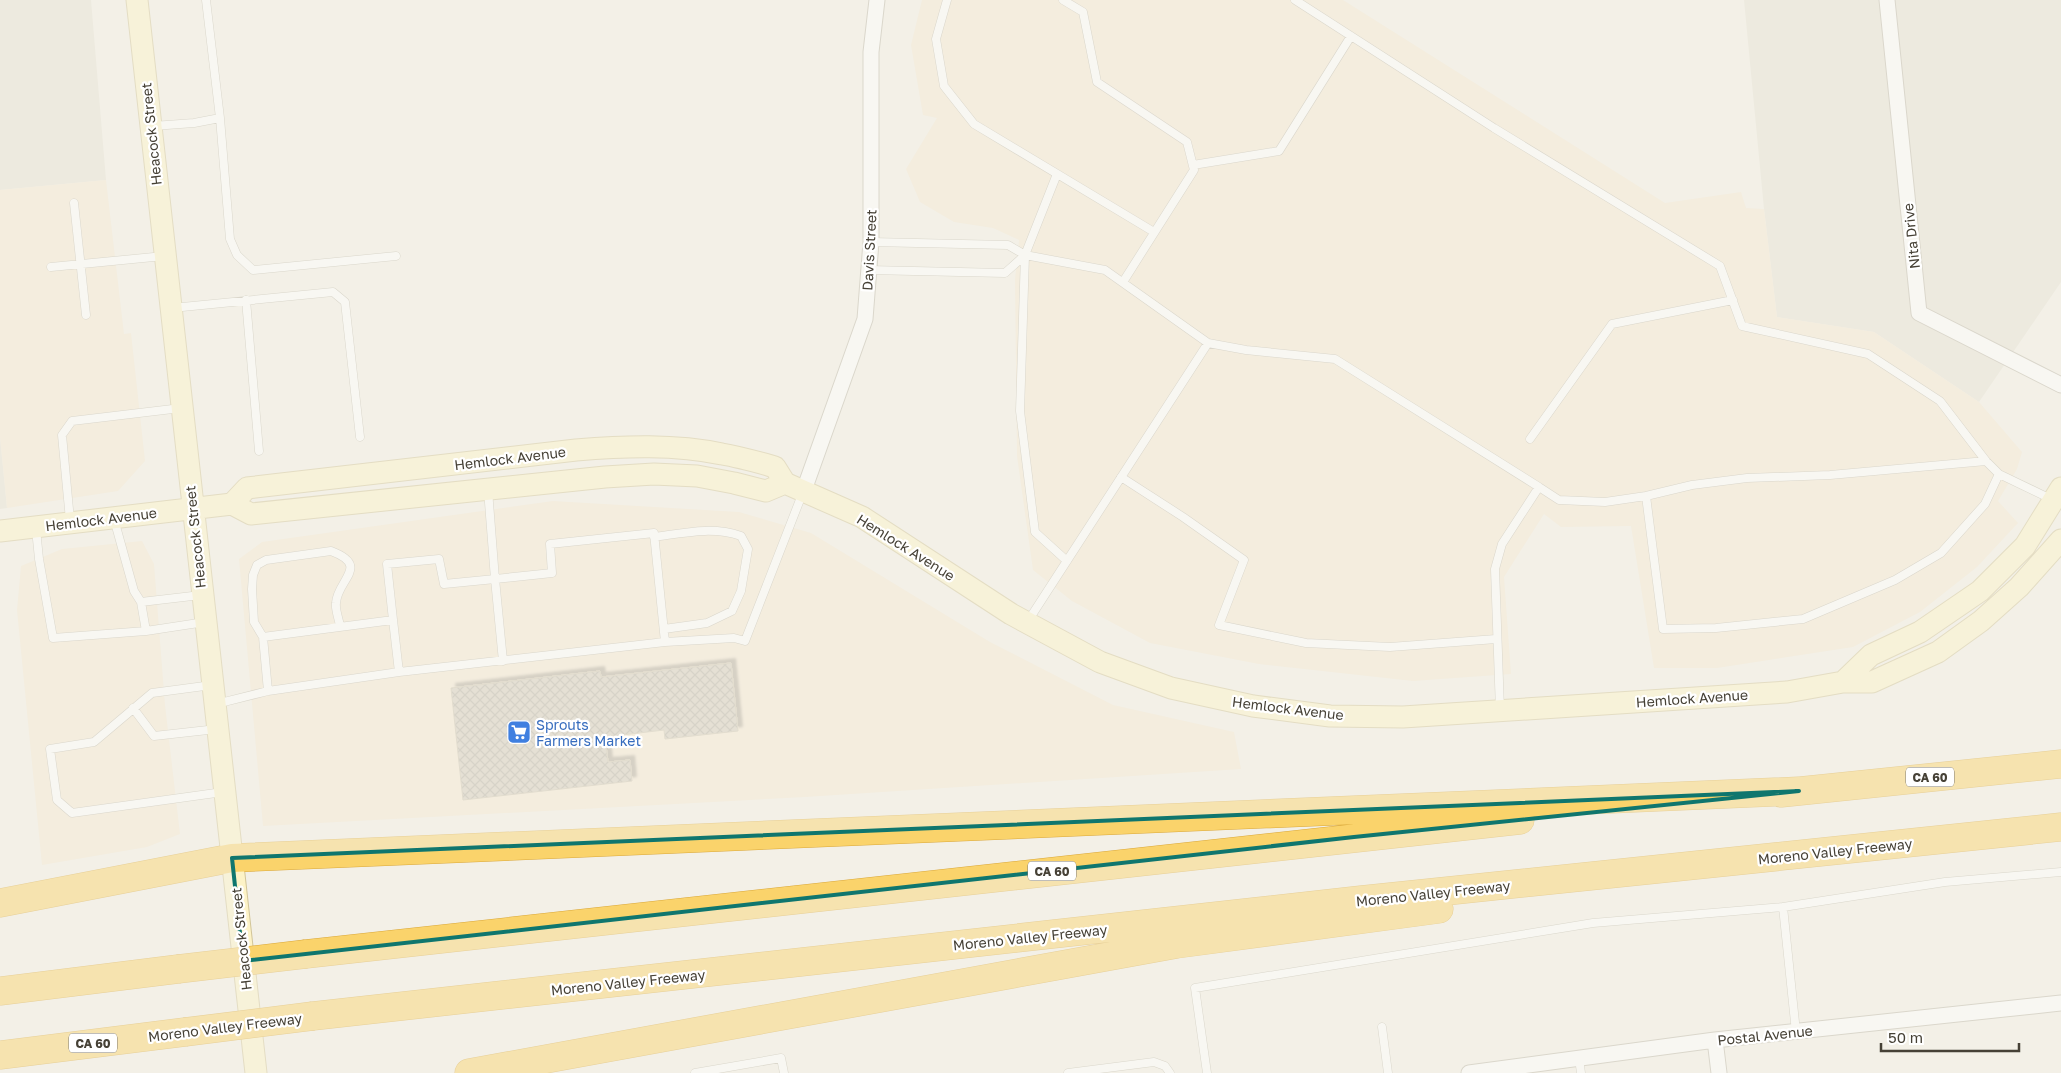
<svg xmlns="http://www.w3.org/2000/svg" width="2061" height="1073" font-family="'Golos Text',sans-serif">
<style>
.residential{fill:#e7e2d5}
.commercial{fill:#f5e8d3}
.building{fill:url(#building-cross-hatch);stroke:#cfc5b0;filter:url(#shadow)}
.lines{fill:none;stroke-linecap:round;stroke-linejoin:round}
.lane-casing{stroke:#beb8aa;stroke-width:9}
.street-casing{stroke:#beb8aa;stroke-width:17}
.secondary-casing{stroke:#d2c598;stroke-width:23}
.highway-casing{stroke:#daa83b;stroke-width:29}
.lane{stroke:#fff;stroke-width:8}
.street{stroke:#fff;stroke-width:15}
.secondary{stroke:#fdf3c7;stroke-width:21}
.highway{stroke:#fad36b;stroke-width:28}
.highway-bridge-casing{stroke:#daa83b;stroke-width:29;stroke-linecap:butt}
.highway-bridge{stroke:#fad36b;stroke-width:28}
.marked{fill:none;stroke:#0f766e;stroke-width:4;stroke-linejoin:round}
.labels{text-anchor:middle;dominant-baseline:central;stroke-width:4.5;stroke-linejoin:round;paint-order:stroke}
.shield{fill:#fff;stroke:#7e7a72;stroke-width:1}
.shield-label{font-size:12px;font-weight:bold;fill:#464136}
.street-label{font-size:14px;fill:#464136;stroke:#fff}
.shop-label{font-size:14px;fill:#366cbe;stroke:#fff;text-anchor:start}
</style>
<defs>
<pattern id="building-cross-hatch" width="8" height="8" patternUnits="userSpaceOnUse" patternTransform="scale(1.25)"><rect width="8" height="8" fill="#d4ccbd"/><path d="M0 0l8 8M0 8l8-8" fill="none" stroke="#b7b0a3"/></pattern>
<filter id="shadow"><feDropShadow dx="4.5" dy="-4.5" stdDeviation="1" flood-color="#0004"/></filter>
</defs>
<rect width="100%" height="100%" fill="#f3f0e7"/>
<path class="residential" d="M 0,0 L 91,0 L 106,180 L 0,190 Z
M 1744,0 L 2061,0 L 2061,282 L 1979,402 L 1874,332 L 1777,317 L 1764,209 Z
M 0,437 L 7,508 L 0,509 Z"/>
<path class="commercial" d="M 922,0 L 1343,0 L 1665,203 L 1741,192 L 1746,208 L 1764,209 L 1777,317 L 1874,332 L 1979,402 L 2022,452 L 2017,469 L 1998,501 L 2018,523 L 1977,567 L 1920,612 L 1853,647 L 1717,668 L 1654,668 L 1631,526 L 1561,527 L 1544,514 L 1504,577 L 1511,674 L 1413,681 L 1259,664 L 1150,643 L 1072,601 L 1033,570 L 1017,456 L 1015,280 L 1019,240 L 993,228 L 954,222 L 920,202 L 906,169 L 937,118 L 923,115 L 911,45 Z
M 106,180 L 124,334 L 131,333 L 145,461 L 118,491 L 7,508 L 0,437 L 0,190 Z
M 553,501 L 739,512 L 811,533 L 990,642 L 1113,705 L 1234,732 L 1241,769 L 805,797 L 263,826 L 239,559 L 262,542 Z
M 142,541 L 154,564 L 165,705 L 180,834 L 147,847 L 42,865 L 17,610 L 21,566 L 62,549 Z"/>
<path class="building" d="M 731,663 L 738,731 L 665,739 L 664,730 L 605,737 L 608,762 L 630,760 L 632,781 L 463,800 L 451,688 L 600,671 L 601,677 Z"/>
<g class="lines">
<g class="lane-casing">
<path id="lane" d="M 947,0 L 936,39 L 944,86 L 974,124 L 1154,232
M 1063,0 L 1083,12 L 1097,82 L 1187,142 L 1194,170 L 1123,282
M 1295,0 L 1494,128 L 1720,266 L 1742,326 L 1868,354 L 1940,401 L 1986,461 L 1999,474 L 2051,499
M 220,118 L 230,239 L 237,255 L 253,270 L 396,256
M 153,126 L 194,123 L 220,118 L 206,0
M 1193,165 L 1279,151 L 1351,36
M 1057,174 L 1025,255 L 1020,411 L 1035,532 L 1067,561
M 74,203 L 86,315
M 871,242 L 1008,245 L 1025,255 L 1105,270 L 1208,343
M 51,267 L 164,256
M 868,270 L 1005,273 L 1025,255
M 246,300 L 259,451
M 172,308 L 333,292 L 345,302 L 360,437
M 1530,439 L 1612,324 L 1733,300
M 1121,477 L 1183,517 L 1244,560 L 1219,625 L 1306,643 L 1390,647 L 1496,639
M 488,490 L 495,579 L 552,573 L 550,544 L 654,533 L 665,642 L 734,638 L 745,641 L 803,492
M 1646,496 L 1692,485 L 1747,478 L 1830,475 L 1986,461
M 114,519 L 134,591 L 141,602 L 201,595
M 70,520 L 62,435 L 72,421 L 181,408
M 36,529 L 39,559 L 53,638 L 146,631 L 205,622
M 654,537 C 684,533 712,526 741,536 L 748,549 L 741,591 L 732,611 L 707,623 L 664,629
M 141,602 L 146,631
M 393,620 L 399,672 L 665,642
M 1028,621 L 1208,343 L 1246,350 L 1335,359 L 1539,487
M 263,637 L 254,622 L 252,589 L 253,575 L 257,565 L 266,560 L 331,551 C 371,566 337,580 336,603 C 335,610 339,619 340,626
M 212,685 L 152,693 L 94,742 L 50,749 L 57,800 L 72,813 L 223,792
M 268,691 L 263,637 L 393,620 L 387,564 L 439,559 L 444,584 L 495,579 L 503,661
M 216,704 L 268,691 L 399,672
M 133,708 L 154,736 L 217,729
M 1500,710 L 1495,569 L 1502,544 L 1539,487 L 1559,500 L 1605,502 L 1646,496 L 1663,629 L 1716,628 L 1803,619 L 1895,580 L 1941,553 L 1985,504 L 1999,474
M 1382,1027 L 1388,1073
M 1796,1032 L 1783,907 L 1945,882 L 2061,872
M 1579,1058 L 1581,1073
M 695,1073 L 781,1058 L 784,1073
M 1068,1073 L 1154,1062 L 1165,1066 L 1170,1073
M 1207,1073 L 1195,988 L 1593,923 L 1783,907"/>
</g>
<g class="street-casing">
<path id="street" d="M 1887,0 L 1919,313 L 2061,385
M 804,490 L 865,319 L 871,242 L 871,52 L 877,0
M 1715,1040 L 1719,1073
M 1469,1073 L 1715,1040 L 2061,1003"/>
</g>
<g class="secondary-casing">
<path id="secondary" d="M 137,0 L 256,1073
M 232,504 L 247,488 L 576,450 C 624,446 675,444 722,454 C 740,457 757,462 775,467 L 785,483 L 862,517 L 1011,614 L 1100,662 L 1171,688 L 1253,706 L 1330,716 L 1403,717 L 1787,692 L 1843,682 L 1872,682 L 1938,652 L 1981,621 L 2019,587 L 2061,540
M 0,531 L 232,504 L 251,514 L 605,477 L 654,474 L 697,476 L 734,483 L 766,491 L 785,483
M 1843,682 L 1871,655 L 1920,632 L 1980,591 L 2025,546 L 2061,488"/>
</g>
<g class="highway-casing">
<path id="highway" d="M 1781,793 L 2061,764
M 0,903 L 232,858 L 1799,791
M 306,954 L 1520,820
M 0,991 L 178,969
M 313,1016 L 1361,900 L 2061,827
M 0,1055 L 185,1032
M 469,1073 L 1177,944 L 1439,909"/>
</g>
<use href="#lane" class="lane"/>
<use href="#street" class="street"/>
<use href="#secondary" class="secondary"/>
<use href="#highway" class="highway"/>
<g class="highway-bridge-casing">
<path id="highway-bridge" d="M 178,969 L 306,954
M 185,1032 L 313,1016"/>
</g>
<use href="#highway-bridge" class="highway-bridge"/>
</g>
<path d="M0 0H2061V1073H0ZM 1799,791 L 1354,837 L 243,961 L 232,858 Z" fill="#f3f0e7" fill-opacity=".55" fill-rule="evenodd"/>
<path class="marked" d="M 1799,791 L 1354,837 L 243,961 L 232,858 Z"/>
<defs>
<g id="supermarket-square" transform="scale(1.25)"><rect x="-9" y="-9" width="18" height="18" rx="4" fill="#3f7fe0" stroke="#fff"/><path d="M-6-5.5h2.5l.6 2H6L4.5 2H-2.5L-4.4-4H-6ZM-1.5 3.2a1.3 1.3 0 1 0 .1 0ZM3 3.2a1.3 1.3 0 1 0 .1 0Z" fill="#fff"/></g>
</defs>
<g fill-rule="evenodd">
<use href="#supermarket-square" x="519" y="732"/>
</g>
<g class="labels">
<g class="shield">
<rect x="1906" y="767.5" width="48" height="19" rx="4"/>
<rect x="1028" y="861.5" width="48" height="19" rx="4"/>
<rect x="69" y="1033.5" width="48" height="19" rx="4"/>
</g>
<g class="shield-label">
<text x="1930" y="777">CA 60</text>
<text x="1052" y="871">CA 60</text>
<text x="93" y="1043">CA 60</text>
</g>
<g class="street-label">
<text transform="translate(151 134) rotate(-96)">Heacock Street</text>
<text transform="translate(1911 236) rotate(-96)">Nita Drive</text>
<text transform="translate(869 250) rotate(-87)">Davis Street</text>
<text transform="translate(510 458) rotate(-7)">Hemlock Avenue</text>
<text transform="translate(101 519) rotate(-7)">Hemlock Avenue</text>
<text transform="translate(195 537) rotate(-96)">Heacock Street</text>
<text transform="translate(906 547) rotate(32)">Hemlock Avenue</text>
<text transform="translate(1692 698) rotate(-4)">Hemlock Avenue</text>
<text transform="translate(1288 708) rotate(7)">Hemlock Avenue</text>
<text transform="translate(1835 851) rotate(-6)">Moreno Valley Freeway</text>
<text transform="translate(1433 893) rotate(-6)">Moreno Valley Freeway</text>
<text transform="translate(1030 937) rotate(-6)">Moreno Valley Freeway</text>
<text transform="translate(241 939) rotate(-96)">Heacock Street</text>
<text transform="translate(628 982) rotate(-6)">Moreno Valley Freeway</text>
<text transform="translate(225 1027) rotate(-7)">Moreno Valley Freeway</text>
<text transform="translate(1765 1035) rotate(-6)">Postal Avenue</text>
</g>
<g class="shop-label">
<text x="536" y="724">Sprouts<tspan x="536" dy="16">Farmers Market</tspan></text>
</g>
</g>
<path d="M1881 1043v8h138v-8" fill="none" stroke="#464136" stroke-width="2.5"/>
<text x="1888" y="1043" font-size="15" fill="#464136" stroke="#ffffff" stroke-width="4" paint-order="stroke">50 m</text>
</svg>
